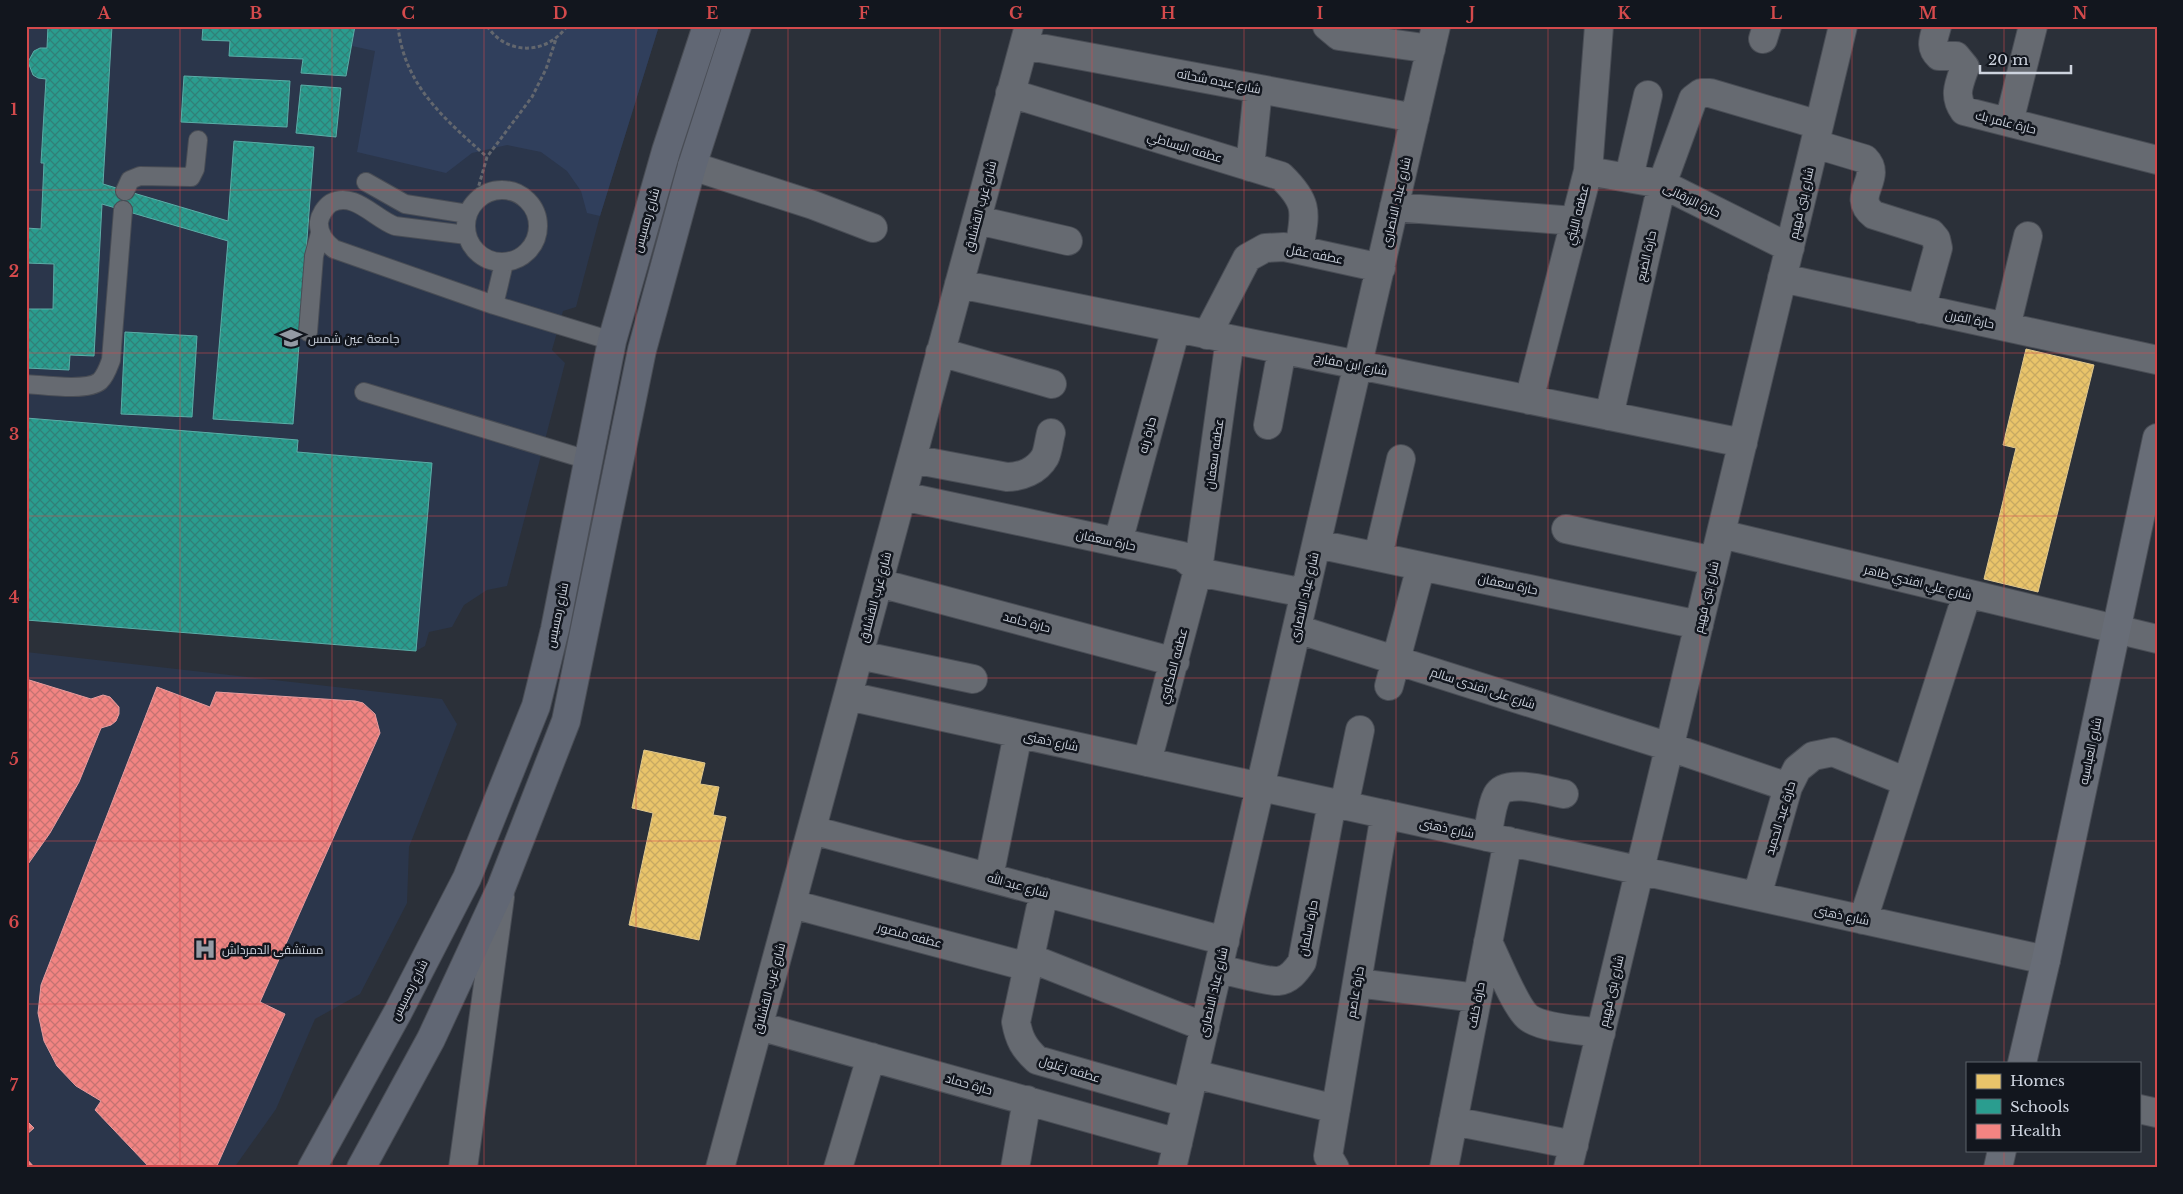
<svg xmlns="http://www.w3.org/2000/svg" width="2183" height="1194" font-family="'Libre Baskerville',Cairo,serif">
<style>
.built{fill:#2b364b}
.park{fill:#303f5c}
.homes{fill:url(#homes-cross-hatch);stroke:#e1c88d}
.schools{fill:url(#schools-cross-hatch);stroke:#5bada7}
.health{fill:url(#health-cross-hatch);stroke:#e79c9e}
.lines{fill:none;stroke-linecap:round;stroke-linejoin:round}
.service-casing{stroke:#494d55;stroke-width:20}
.minor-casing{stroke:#494d55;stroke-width:30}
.secondary-casing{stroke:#494d55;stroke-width:30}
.primary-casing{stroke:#494d55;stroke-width:30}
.path{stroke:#63676e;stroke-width:3;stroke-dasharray:4 2.5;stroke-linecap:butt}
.service{stroke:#666a71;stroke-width:18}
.minor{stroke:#666a71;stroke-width:28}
.secondary{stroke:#686d77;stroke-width:28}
.primary{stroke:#616774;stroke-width:28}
.grid{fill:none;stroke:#d44a4c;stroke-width:1;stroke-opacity:0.55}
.labels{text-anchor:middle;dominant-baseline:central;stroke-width:5;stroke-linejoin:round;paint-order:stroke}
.street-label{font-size:12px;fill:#cdd3de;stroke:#12161e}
.poi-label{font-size:12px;fill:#cdd3de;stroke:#12161e;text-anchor:start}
.neatline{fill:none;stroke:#d44a4c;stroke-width:2}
.grid-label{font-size:16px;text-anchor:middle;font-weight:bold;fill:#d44a4c}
</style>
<defs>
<pattern id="homes-cross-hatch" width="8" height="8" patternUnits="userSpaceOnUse" patternTransform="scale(1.25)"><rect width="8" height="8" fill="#e9c46a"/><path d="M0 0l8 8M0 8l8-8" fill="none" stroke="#c7a962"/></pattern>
<pattern id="schools-cross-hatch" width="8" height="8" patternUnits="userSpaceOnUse" patternTransform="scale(1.25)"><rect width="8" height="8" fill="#2a9d8f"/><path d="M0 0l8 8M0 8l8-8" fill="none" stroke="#308178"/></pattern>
<pattern id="health-cross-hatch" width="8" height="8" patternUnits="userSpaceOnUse" patternTransform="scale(1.25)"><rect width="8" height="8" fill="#f28482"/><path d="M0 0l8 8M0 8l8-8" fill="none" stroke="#c57372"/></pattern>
</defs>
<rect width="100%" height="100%" fill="#2b3039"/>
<path class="built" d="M 26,26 L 659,26 L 600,216 L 576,307 L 563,311 L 552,350 L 565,363 L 507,586 L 487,590 L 464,605 L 452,627 L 429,632 L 425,646 L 416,651 L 26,620 Z
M 26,652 L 442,699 L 457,724 L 409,847 L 407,903 L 360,994 L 315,1019 L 276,1109 L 234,1168 L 26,1168 Z"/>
<path class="park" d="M 355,26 L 659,26 L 600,216 L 587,213 L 581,191 L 567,171 L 541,152 L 507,145 L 472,153 L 446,173 L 357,152 L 375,51 L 352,46 Z"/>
<path class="homes" d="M 2026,349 L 2094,365 L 2038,592 L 1984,579 L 2016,448 L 2003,445 Z
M 644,750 L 705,763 L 700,784 L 719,787 L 713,815 L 726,817 L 699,940 L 629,925 L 653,813 L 632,808 Z"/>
<path class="schools" d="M 48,26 L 112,26 L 103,184 L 228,221 L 234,141 L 314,147 L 293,424 L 213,419 L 228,241 L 102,204 L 94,356 L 70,355 L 69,370 L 26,368 L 26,309 L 53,309 L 54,264 L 26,263 L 26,228 L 41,229 L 44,163 L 41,163 L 46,79 L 38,78 L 33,75 L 28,62 L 34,51 L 40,48 L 47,48 Z
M 203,26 L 355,26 L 346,76 L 301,73 L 303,59 L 229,56 L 230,41 L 202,40 Z
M 184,76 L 290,81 L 287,127 L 181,122 Z
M 301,85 L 341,88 L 336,137 L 296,133 Z
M 125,332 L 197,336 L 192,417 L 121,414 Z
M 26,418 L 298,440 L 297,452 L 432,463 L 416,651 L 26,620 Z"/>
<path class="health" d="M 26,679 L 91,699 L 103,695 L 110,697 L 119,707 L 119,714 L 116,721 L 111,725 L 101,728 L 79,782 L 50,833 L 26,867 Z
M 157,687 L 210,707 L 216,692 L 355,701 L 363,703 L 375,714 L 380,733 L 260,1002 L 285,1014 L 216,1168 L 150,1168 L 95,1110 L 101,1101 L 76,1086 L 57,1066 L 44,1041 L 38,1013 L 41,985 Z
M 26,1120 L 34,1128 L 26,1135 Z
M 26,1158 L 35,1168 L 26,1168 Z"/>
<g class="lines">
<g class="service-casing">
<path id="service" d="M 366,182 L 405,204 L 468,214
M466 226a36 36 0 1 1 72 0a36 36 0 1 1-72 0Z
M 125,191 L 130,180 L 140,176 L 191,177 L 195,169 L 198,140
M 467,235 L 395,226 C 374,218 354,191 331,203 C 325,207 320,215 319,222 C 318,234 325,242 334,249 L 494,305 L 612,341
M 494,305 L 504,263
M 308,332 L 314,256 L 320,233
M 26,384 C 44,385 87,392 100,381 C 106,375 108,368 111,360 L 123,210
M 364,392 L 588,460"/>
</g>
<g class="minor-casing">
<path id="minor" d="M 1327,26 L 1339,36 L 1431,49
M 1937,26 C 1934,38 1929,47 1939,56 L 1956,56 L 1965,67 C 1959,84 1953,96 1964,111 L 2157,160
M 1763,39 L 1767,26
M 1024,45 L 1415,118
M 1010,93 L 1281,176 C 1310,204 1305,213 1299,250
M 2009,122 L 2033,26
M 1815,144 L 1865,159 C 1884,178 1849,196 1874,215 L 1931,233 L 1936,239 L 1938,248 L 1921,309
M 692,166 L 813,205 L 873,228
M 1250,167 L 1258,89
M 1588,171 L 1662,184 L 1790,248
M 1629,177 L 1648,95
M 1394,207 L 1575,221
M 977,220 L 1068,241
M 1782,278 L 2157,360
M 959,284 L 1743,443
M 2006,327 L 2028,236
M 1207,335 L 1247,258 L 1265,248 L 1284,247 L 1299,250 L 1381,268
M 940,352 L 1052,384
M 1529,400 L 1588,171 L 1599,26
M 1609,416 L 1662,184 L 1693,99 L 1701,93 L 1710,93 L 1819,125
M 1268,425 L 1282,350
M 912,459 L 1007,477 C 1021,477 1037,471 1045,457 C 1048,451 1049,440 1051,433
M 902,496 L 1182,556 L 1203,573 L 1305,593
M 1566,529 L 1714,561
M 1721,534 L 2157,639
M 1118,542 L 1176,328
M 1317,544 L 1699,625
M 1378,556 L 1401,459
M 879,583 L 1175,662
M 1297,629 L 1670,747 L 1788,787
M 859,655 L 973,679
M 1389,686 L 1421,566
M 848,696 L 2046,960
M 1147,762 L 1198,570 L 1230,339
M 1344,806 L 1360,730
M 812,830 L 1225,941
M 1487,837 C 1490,824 1491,806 1497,795 C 1506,778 1548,791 1564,794
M 989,877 L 1018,734
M 1044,892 L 1016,1022 C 1019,1039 1024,1048 1037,1060 L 1187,1103
M 1757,896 L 1788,787 L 1797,769 L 1813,756 L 1833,752 L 1907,782
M 792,904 L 1028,967
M 1863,920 L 1967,594
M 1488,942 C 1496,958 1516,1009 1529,1018 C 1545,1029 1582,1030 1601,1033
M 1030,958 L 1205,1027
M 1218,969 C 1231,971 1267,982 1278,981 C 1289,980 1296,971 1302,962 L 1332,803
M 1357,983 L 1477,998
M 759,1026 L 1178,1143
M 1194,1074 L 1336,1109
M 2139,1109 L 2157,1113
M 1453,1121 L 1574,1145
M 463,1168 L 500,897
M 720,1168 L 1029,26
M 838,1168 L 871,1057
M 1015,1168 L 1027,1100
M 1172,1168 L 1436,26
M 1335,1168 L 1328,1156 L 1385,814
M 1444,1168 L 1508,841
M 1568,1168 L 1843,26"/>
</g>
<g class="secondary-casing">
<path id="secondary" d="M 2022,1063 L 2046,960 L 2157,438
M 1998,1168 L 2002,1150"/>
</g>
<g class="primary-casing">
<path id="primary" d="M 312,1168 L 398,1012 L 467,878 L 536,706 L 555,629 L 612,341 L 666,151 L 707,26
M 361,1168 L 431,1039 L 501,888 L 566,721 L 642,350 L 692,166 L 737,26"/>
</g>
<path class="path" d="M 398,26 C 404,86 446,120 487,157
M 487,26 C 507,56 547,55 567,26
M 477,192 L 487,157 L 532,97 L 546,69 L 556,39"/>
<use href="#service" class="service"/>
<use href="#minor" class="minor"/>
<use href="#secondary" class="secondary"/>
<use href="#primary" class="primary"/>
</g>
<path class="grid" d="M 180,26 L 180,1168M 332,26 L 332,1168M 484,26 L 484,1168M 636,26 L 636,1168M 788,26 L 788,1168M 940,26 L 940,1168M 1092,26 L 1092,1168M 1244,26 L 1244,1168M 1396,26 L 1396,1168M 1548,26 L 1548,1168M 1700,26 L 1700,1168M 1852,26 L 1852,1168M 2004,26 L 2004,1063M 26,190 L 2157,190M 26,353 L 2157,353M 26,516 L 2157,516M 26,678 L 2157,678M 26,841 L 2157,841M 26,1004 L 2157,1004M 2004,1150 L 2004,1168"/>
<defs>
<g id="university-bare" transform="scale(1.725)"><path d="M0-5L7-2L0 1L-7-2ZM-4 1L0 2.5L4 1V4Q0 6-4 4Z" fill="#949aa4" stroke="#12161e" stroke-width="2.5" paint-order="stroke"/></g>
<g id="hospital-bare" transform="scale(1.725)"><path d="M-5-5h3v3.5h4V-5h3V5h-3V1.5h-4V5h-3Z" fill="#949aa4" stroke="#12161e" stroke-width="2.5" paint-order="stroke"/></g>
</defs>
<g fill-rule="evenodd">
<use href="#university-bare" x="291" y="338"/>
<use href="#hospital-bare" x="205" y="949"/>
</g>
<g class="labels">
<g class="street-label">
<text transform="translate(1219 81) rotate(11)">شارع عبده شحاته</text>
<text transform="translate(2006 122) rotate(14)">حارة عامر بك</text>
<text transform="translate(1185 147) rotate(17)">عطفه البساطي</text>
<text transform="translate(1692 200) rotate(26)">حارة الزرقانى</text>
<text transform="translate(1396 202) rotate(-77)">شارع عباد الانصارى</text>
<text transform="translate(1801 203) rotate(-77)">شارع بنى فهيم</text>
<text transform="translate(980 206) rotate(-75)">شارع غرب القشلاق</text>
<text transform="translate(1577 215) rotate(-76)">عطفه الليثي</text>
<text transform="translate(646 220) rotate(-74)">شارع رمسيس</text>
<text transform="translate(1315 254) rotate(11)">عطفه عقل</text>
<text transform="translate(1646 256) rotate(-77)">حارة الضبع</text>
<text transform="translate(1970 319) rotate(12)">حارة الفرن</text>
<text transform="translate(1351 364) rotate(11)">شارع ابن مفارج</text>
<text transform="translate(1147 435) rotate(-75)">حارة رنه</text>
<text transform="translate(1214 454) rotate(-82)">عطفه سعفان</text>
<text transform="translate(1106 540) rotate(12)">حارة سعفان</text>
<text transform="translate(1918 582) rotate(14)">شارع علي افندي طاهر</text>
<text transform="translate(1508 584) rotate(12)">حارة سعفان</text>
<text transform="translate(875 597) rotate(-75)">شارع غرب القشلاق</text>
<text transform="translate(1304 597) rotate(-77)">شارع عباد الانصارى</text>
<text transform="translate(1706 597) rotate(-77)">شارع بنى فهيم</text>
<text transform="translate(557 615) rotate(-78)">شارع رمسيس</text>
<text transform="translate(1027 622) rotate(15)">حارة حامد</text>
<text transform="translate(1173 666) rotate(-75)">عطفه المكاوي</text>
<text transform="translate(1483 688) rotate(18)">شارع على افندى سالم</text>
<text transform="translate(1051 741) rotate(12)">شارع ذهنى</text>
<text transform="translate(2090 751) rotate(-78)">شارع العباسيه</text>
<text transform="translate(1780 818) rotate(-73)">حارة عبد الحميد</text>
<text transform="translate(1447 828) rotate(12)">شارع ذهنى</text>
<text transform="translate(1018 885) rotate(15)">شارع عبد الله</text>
<text transform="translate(1842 915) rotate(12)">شارع ذهنى</text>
<text transform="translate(1308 928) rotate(-79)">حارة سلمان</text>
<text transform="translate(910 935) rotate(15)">عطفه منصور</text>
<text transform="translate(769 988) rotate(-75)">شارع غرب القشلاق</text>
<text transform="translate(409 990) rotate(-63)">شارع رمسيس</text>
<text transform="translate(1611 991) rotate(-77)">شارع بنى فهيم</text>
<text transform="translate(1213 992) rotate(-77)">شارع عباد الانصارى</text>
<text transform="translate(1355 992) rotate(-80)">حارة عاصم</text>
<text transform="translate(1476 1005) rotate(-79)">حارة خلف</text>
<text transform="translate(1070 1069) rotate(17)">عطفه زغلول</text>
<text transform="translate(969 1084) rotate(16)">حارة حماد</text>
</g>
<g class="poi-label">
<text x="308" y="338">جامعة عين شمس</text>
<text x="222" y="949">مستشفى الدمرداش</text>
</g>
</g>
<rect width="2183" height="1194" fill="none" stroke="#12161e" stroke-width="55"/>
<rect x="1966" y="1062" width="175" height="90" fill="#12161e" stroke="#5d626b"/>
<rect x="1976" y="1074" width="25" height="15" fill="#e9c46a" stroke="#5d626b"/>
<text x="2010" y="1086" font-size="15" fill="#cdd3de">Homes</text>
<rect x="1976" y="1099" width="25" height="15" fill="#2a9d8f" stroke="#5d626b"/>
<text x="2010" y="1112" font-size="15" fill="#cdd3de">Schools</text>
<rect x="1976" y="1124" width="25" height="15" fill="#f28482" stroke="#5d626b"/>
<text x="2010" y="1136" font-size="15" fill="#cdd3de">Health</text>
<path d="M1980 65v8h91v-8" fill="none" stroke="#cdd3de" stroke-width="2.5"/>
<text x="1988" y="65" font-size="15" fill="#cdd3de" stroke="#12161e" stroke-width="4" paint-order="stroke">20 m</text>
<rect x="28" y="28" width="2128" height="1138" class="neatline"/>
<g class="grid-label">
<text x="104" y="19">A</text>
<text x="256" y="19">B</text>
<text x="408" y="19">C</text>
<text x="560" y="19">D</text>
<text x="712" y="19">E</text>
<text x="864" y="19">F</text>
<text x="1016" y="19">G</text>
<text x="1168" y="19">H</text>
<text x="1320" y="19">I</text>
<text x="1472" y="19">J</text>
<text x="1624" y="19">K</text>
<text x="1776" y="19">L</text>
<text x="1928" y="19">M</text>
<text x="2080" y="19">N</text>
<text x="14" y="115">1</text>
<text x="14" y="277">2</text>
<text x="14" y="440">3</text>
<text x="14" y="603">4</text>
<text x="14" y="765">5</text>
<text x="14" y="928">6</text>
<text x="14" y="1091">7</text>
</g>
</svg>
